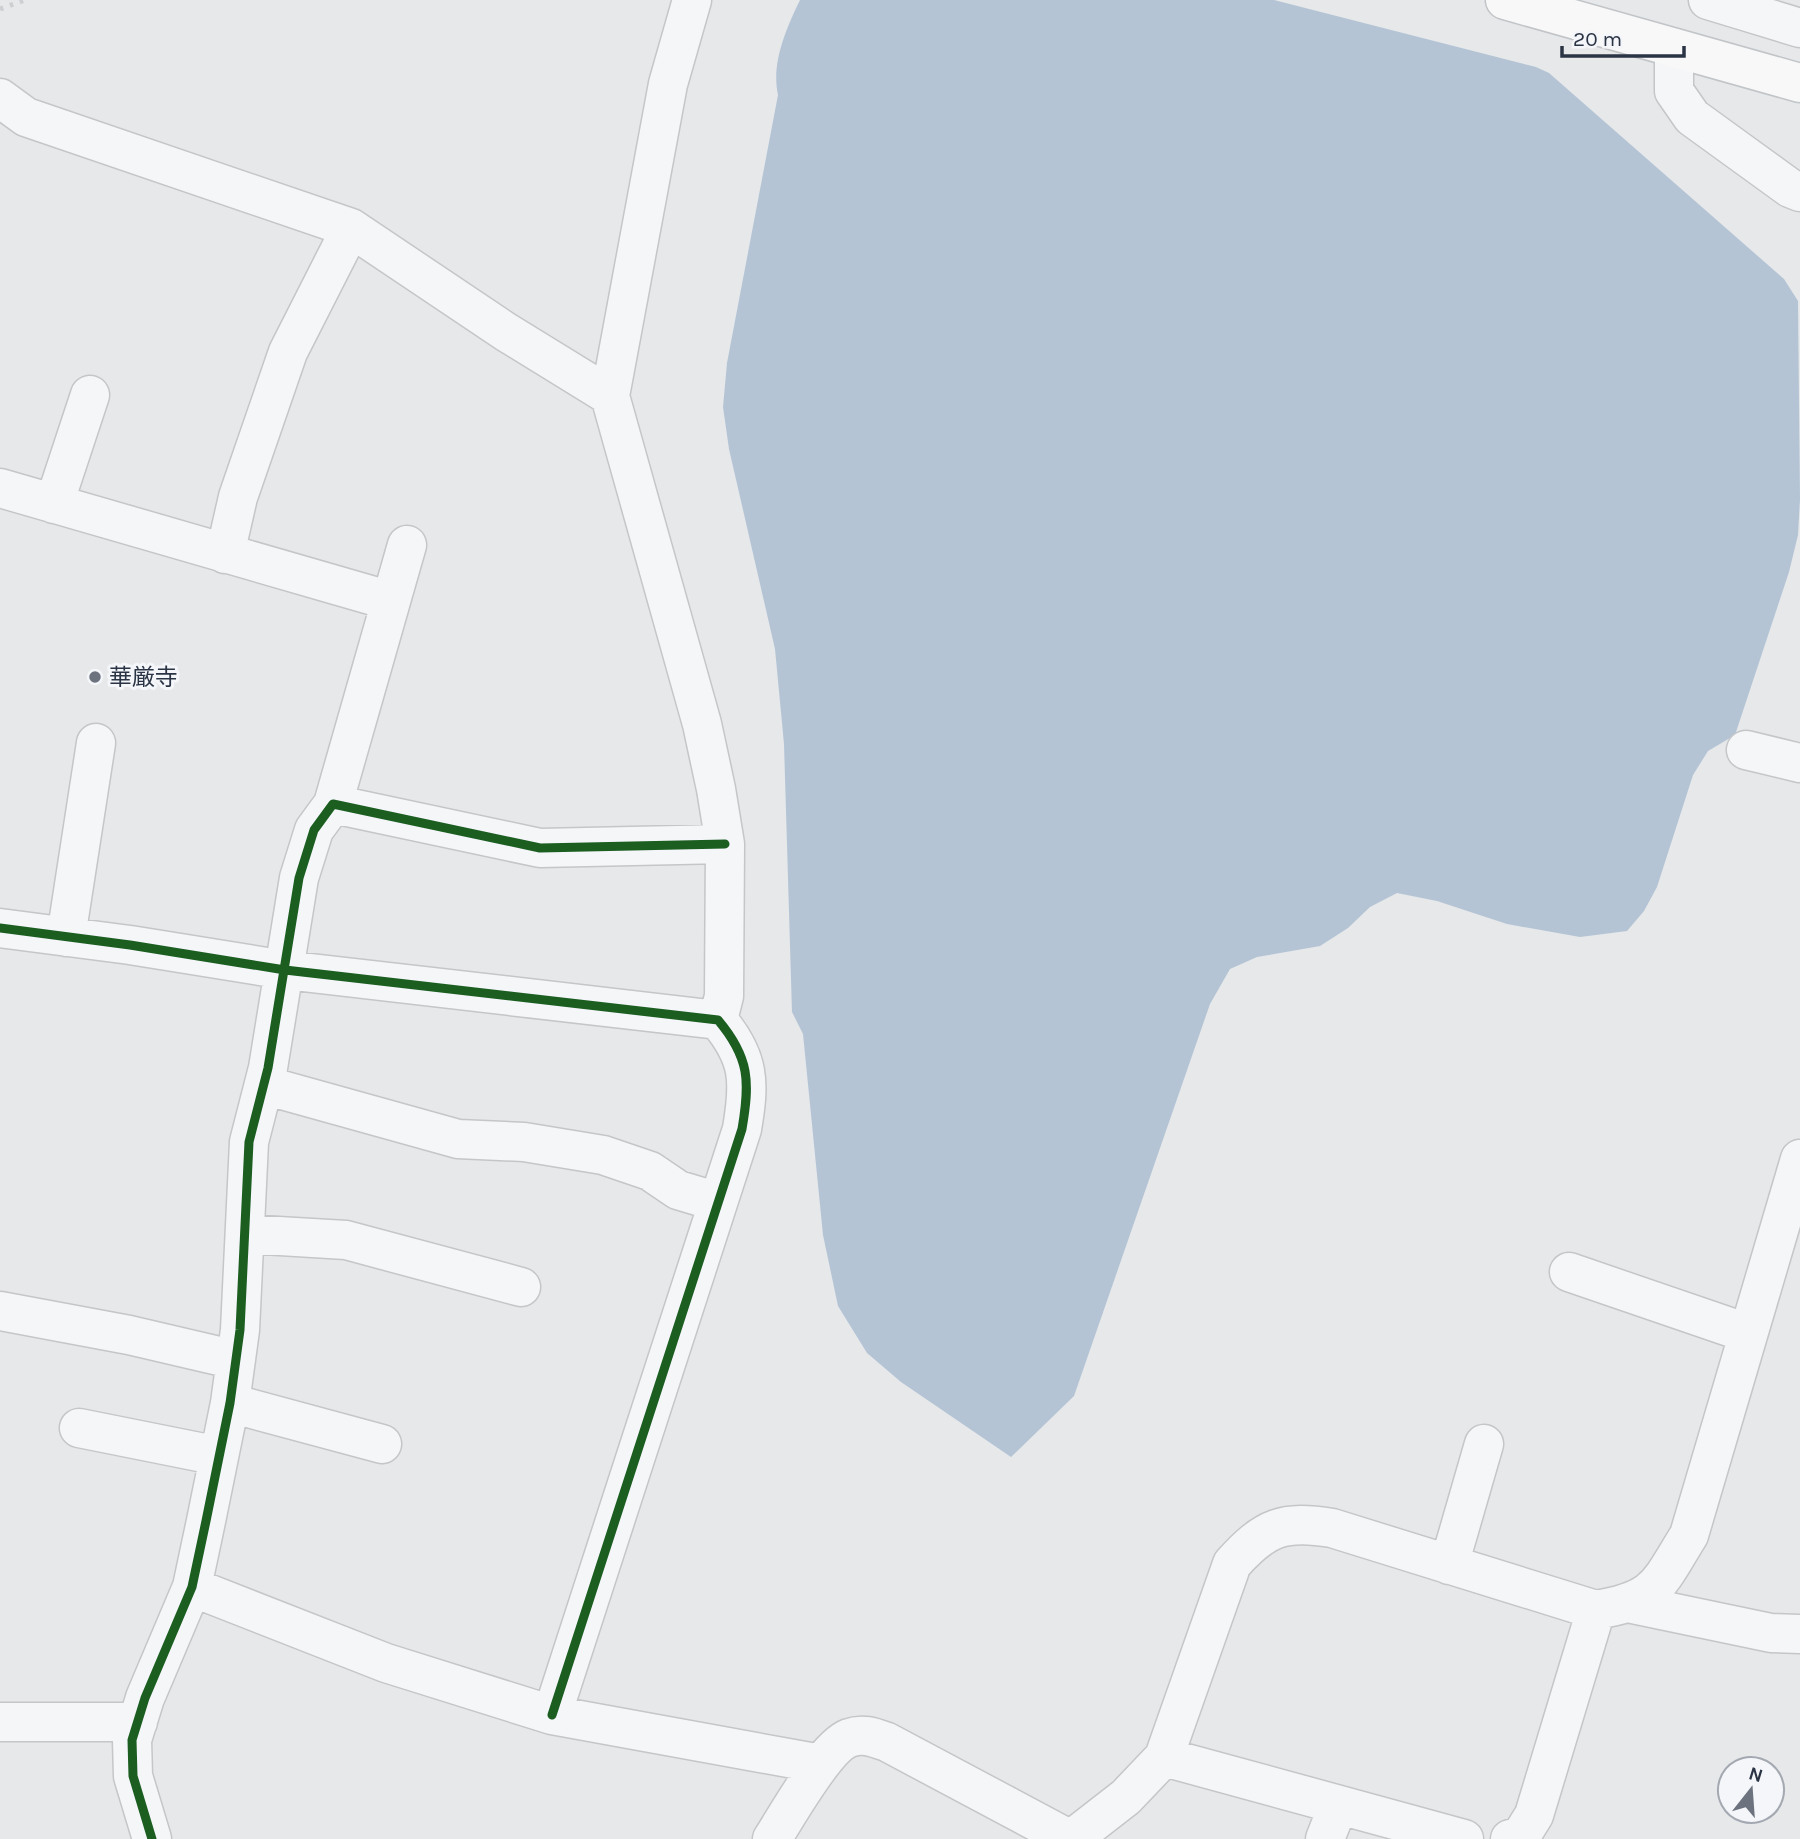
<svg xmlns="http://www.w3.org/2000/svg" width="1800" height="1839" font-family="Karla,'Noto Sans JP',sans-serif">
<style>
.water{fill:#b4c4d5}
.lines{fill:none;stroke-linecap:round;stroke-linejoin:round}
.minor-casing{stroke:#c4c6c8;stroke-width:41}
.major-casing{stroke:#c2c5c8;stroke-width:41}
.minor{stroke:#f5f6f7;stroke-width:38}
.major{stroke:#f8f8f8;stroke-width:38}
.rail{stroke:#cecfd2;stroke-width:5;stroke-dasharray:3.5 7;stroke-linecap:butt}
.cycleway-casing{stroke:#f4f6f9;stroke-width:13}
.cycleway{stroke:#1b5e20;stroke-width:9}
.poi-dot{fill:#6c737f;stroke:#f4f6f9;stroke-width:2.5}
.labels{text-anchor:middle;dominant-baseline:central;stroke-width:6;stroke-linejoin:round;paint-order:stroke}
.poi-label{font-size:23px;fill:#2b3445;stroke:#f4f6f9;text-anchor:start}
</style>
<rect width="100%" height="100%" fill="#e6e8ea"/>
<path class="water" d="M 800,0 L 1274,0 L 1536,67 L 1549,73 L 1784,279 L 1798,301 L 1800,499 L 1798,535 L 1789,572 L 1735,735 L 1708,751 L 1693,775 L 1657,887 L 1644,911 L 1627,931 L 1580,937 L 1507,924 L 1437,901 L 1397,893 L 1370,907 L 1348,928 L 1320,946 L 1257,957 L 1230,969 L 1210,1004 L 1074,1396 L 1011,1457 L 901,1382 L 867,1353 L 838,1306 L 823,1235 L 803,1034 L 792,1012 L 784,744 L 775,649 L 729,449 L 723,407 L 727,363 L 778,95 C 771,63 786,29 800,0 Z"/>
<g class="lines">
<g class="minor-casing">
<path id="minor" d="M 692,0 L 668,84 L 610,396 L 702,724 L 716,789 L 725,844 L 724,996 L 718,1020
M 1708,0 L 1800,28
M 1674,48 L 1674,91 L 1692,117 L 1790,188 L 1800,192
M 0,98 L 26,117 L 351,228 L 506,332 L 610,396
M 0,488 L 391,601
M 54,504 L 90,395
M 225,554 L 238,497 L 288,352 L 351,228
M 1746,750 L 1800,763
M 333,804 L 407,545
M 0,928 L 130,945 L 285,970 L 718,1020 C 750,1058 750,1082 742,1129 L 552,1715
M 66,937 L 96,743
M 264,1085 L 458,1139 L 524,1142 L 603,1155 L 650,1171 L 678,1190 L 718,1202
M 245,1234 L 346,1240 L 521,1287
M 1569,1272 L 1747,1333
M 0,1311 L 129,1335 L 236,1360
M 230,1403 L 382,1444
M 79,1428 L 219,1456
M 1449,1565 L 1484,1444
M 192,1587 L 386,1663 L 552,1715 L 821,1764
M 1632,1604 L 1771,1633 L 1800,1634
M 0,1722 L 138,1722
M 1164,1757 L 1464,1839
M 152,1839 L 133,1776 L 132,1740 L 145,1698 L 192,1587 L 206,1521 L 230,1403 L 240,1330 L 249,1142 L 268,1068 L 299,878 L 314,830 L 333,804 L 540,848 L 725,844
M 772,1839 C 787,1816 825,1747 849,1738 C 863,1733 873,1737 887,1742 L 1069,1839
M 1072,1839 L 1126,1797 L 1164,1757 L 1232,1564 C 1265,1527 1283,1520 1332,1528 L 1596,1610 C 1657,1600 1658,1585 1689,1535 L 1800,1159
M 1325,1839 L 1338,1806
M 1510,1839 L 1521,1836 L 1534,1815 L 1596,1610"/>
</g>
<g class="major-casing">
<path id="major" d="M 1505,0 L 1800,83"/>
</g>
<use href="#minor" class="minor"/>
<use href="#major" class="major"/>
<path class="rail" d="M 0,9 L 25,0"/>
<g class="cycleway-casing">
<path id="cycleway" d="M 0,928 L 130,945 L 285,970 L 718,1020 C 750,1058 750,1082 742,1129 L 552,1715
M 152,1839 L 133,1776 L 132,1740 L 145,1698 L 192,1587 L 206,1521 L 230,1403 L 240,1330 L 249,1142 L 268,1068 L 299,878 L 314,830 L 333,804 L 540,848 L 725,844"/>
</g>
<use href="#cycleway" class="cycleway"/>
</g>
<circle class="poi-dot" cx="95" cy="677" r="7"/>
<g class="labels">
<g class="poi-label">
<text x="109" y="677">華厳寺</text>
</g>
</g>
<g transform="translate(1751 1790) rotate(17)"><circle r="33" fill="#f4f6f9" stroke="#a4a8b1" stroke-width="2"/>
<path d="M0-5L12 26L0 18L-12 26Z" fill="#6c737f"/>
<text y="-10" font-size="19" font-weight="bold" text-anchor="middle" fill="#2b3445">N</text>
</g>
<path d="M1562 46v10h122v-10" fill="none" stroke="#2b3445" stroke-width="3.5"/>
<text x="1573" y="46" font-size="21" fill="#2b3445" stroke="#f4f6f9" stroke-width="5" paint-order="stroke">20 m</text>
</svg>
